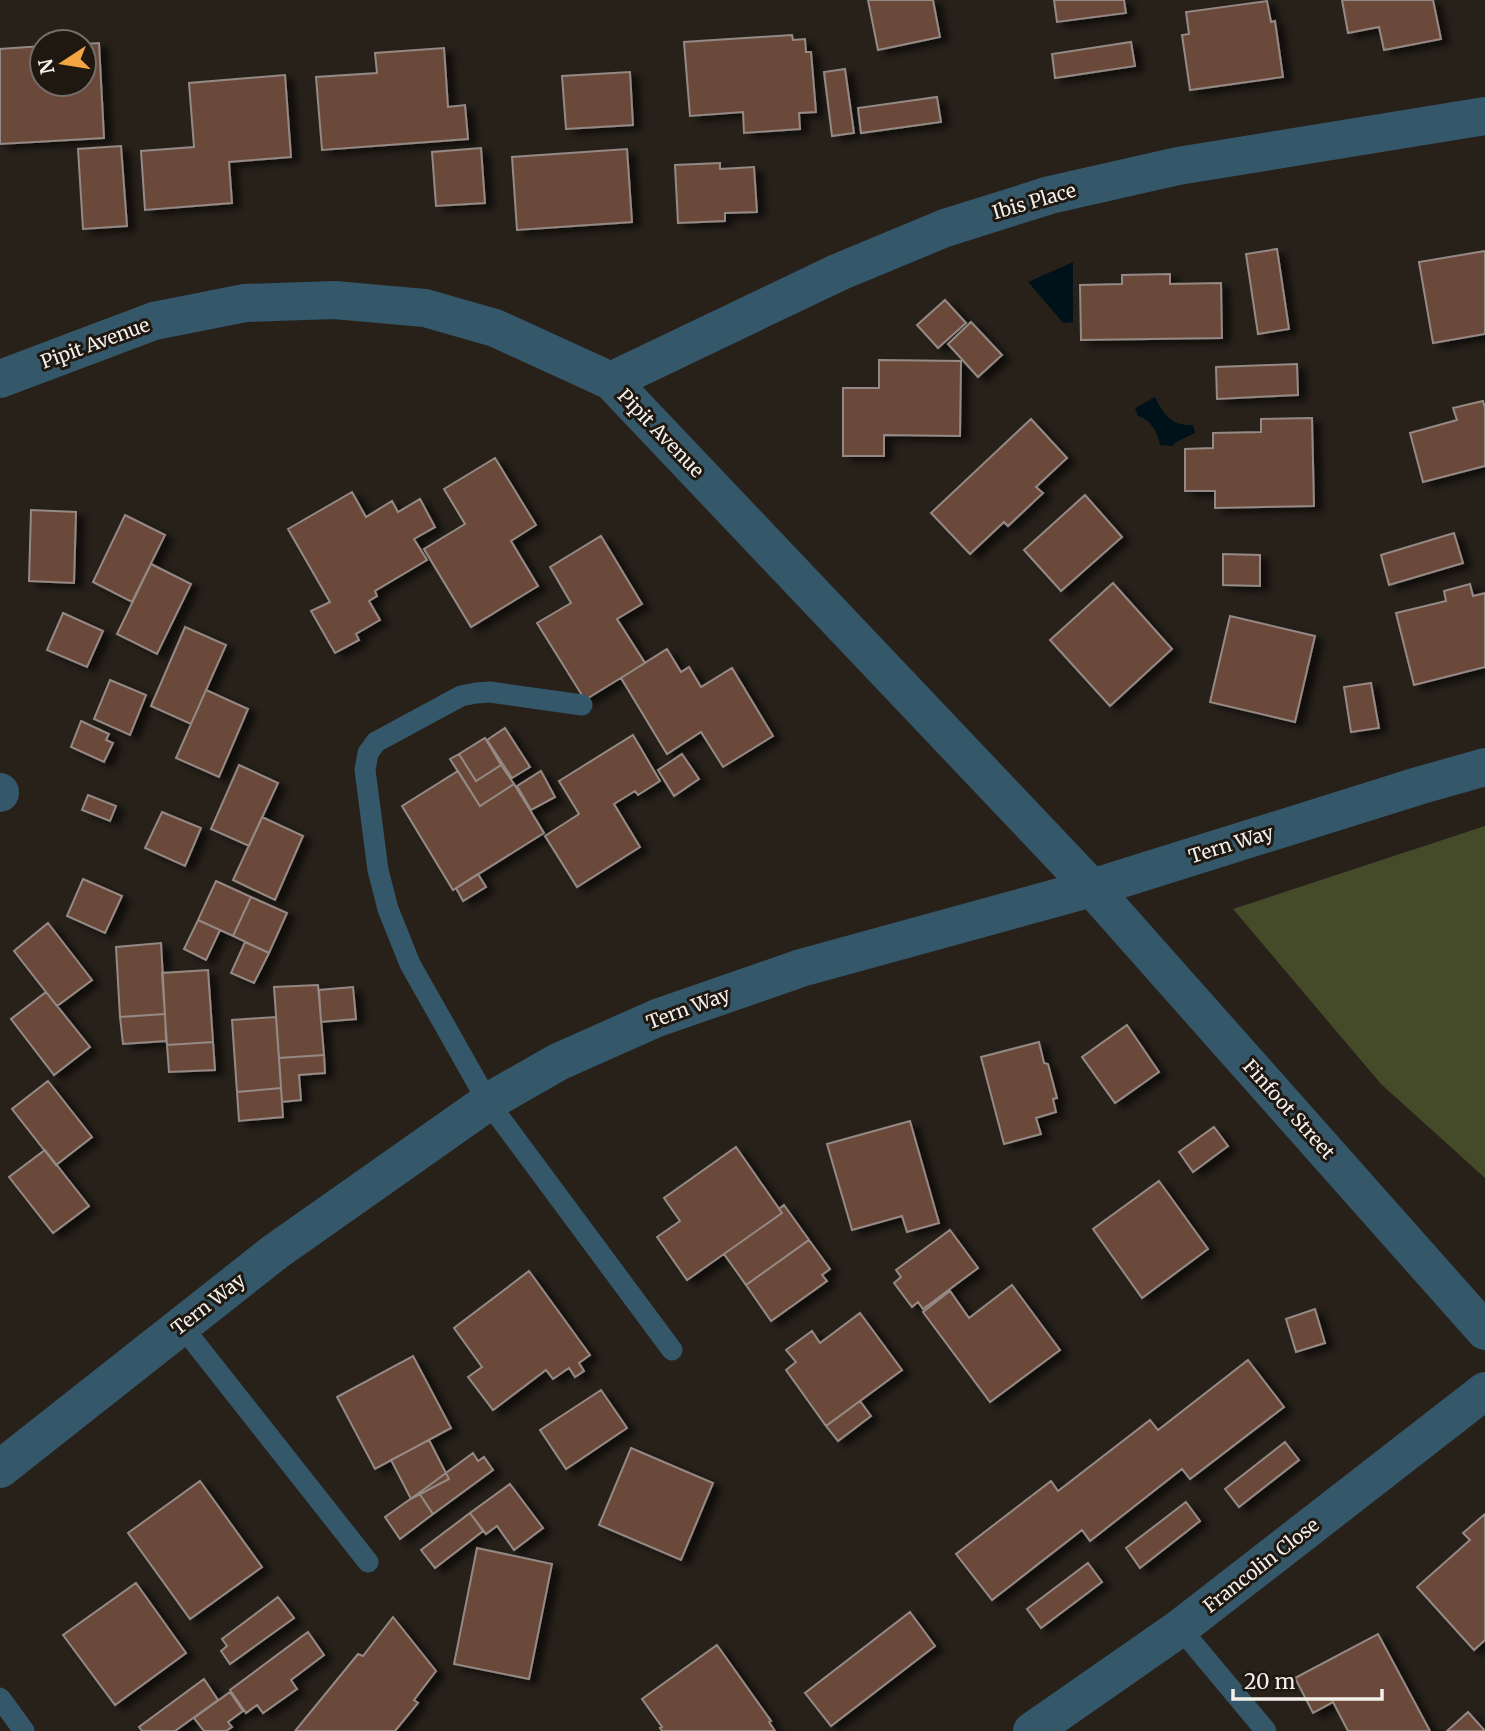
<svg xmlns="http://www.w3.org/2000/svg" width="1485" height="1731" font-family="Merriweather,serif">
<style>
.forest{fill:#454b29}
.water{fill:#001219}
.building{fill:#6b493a;stroke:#948984;stroke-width:2;filter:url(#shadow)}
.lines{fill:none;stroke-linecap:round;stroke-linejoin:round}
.service{stroke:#35576a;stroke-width:21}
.minor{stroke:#35576a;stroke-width:38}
.labels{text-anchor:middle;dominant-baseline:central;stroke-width:6;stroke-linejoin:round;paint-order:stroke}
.street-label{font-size:19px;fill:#f3efea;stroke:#1e1811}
</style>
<defs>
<filter id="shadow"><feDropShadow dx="8" dy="4.5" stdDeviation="3.5" flood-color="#0009"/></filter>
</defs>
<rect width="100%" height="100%" fill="#27211a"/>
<path class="forest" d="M 1485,826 L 1485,1178 L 1381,1084 L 1233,909 Z"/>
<path class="water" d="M 1073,262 L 1073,322 L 1063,323 L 1028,282 Z
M 1155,397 C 1164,415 1171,426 1193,425 L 1195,433 L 1176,442 L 1173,446 L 1160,445 C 1158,432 1150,419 1138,416 L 1135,408 Z"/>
<path class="building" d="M 868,0 L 933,0 L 940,37 L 878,50 Z
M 1054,0 L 1124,0 L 1126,13 L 1057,22 Z
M 1342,0 L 1433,0 L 1441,39 L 1384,50 L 1379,27 L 1348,33 Z
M 1267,1 L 1271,22 L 1275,21 L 1283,77 L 1190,90 L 1182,35 L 1189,34 L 1186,12 Z
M 792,35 L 793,40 L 805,39 L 806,52 L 811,52 L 816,112 L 799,113 L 800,129 L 744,133 L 743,112 L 690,116 L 684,42 Z
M 1131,42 L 1135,66 L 1055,78 L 1052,54 Z
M 99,43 L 104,138 L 0,144 L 0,49 L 42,46 L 42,84 L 84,84 L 84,44 Z
M 444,48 L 448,107 L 465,105 L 468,139 L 322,150 L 316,77 L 377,73 L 375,53 Z
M 845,69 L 854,133 L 832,136 L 824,72 Z
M 630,72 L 633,125 L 566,129 L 562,76 Z
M 285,75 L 291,157 L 229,162 L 232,203 L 145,210 L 141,151 L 194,147 L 189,83 Z
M 937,97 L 941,122 L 861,133 L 858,108 Z
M 121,146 L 127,226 L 83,229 L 78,149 Z
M 481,148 L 485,203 L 436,206 L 432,152 Z
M 627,149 L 632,222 L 517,230 L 512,157 Z
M 720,163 L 720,169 L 754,167 L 757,212 L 725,213 L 725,221 L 678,223 L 675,165 Z
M 1277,249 L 1289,329 L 1258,334 L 1246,254 Z
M 1485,251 L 1485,334 L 1433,343 L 1419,262 Z
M 1170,274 L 1170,284 L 1221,283 L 1222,338 L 1081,340 L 1080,285 L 1122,284 L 1122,275 Z
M 945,300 L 966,323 L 938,348 L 917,325 Z
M 971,322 L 1002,355 L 978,377 L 948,344 Z
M 879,360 L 961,361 L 960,436 L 884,435 L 884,456 L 843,456 L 843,388 L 879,388 Z
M 1297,364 L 1298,395 L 1217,399 L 1216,367 Z
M 1483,401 L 1485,408 L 1485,466 L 1423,482 L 1410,433 L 1457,420 L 1453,408 Z
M 1312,418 L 1314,506 L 1215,508 L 1215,491 L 1185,491 L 1185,449 L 1213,448 L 1213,433 L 1261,432 L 1261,419 Z
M 1031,419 L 1067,458 L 1036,487 L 1043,493 L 1008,526 L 1004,522 L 970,554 L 931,513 Z
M 495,458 L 536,525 L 511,541 L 538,586 L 471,627 L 424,549 L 465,524 L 444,489 Z
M 352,492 L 366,517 L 392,501 L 398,512 L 420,499 L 435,527 L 414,539 L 427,560 L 375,591 L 377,596 L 369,601 L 380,620 L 356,634 L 359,640 L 335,653 L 311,611 L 330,602 L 288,529 Z
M 1085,495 L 1122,537 L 1061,591 L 1024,550 Z
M 31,510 L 76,512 L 74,583 L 29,581 Z
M 125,515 L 165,535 L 132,602 L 93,582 Z
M 1454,533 L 1463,563 L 1389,585 L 1381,555 Z
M 601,536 L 642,604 L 617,619 L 645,663 L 585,700 L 537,623 L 571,603 L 550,567 Z
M 1223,554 L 1260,555 L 1260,586 L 1223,585 Z
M 151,564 L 191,584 L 157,654 L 117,634 Z
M 1113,583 L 1172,649 L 1110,706 L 1050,640 Z
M 1470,584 L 1473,596 L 1485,593 L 1485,667 L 1414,685 L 1396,613 L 1446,601 L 1444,591 Z
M 63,613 L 103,631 L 87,667 L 47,650 Z
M 1230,616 L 1315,636 L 1295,722 L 1210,702 Z
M 185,627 L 226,645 L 191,724 L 151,706 Z
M 667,649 L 681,672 L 689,667 L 701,687 L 732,668 L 773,736 L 723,767 L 701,732 L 667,754 L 621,678 Z
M 110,680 L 146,695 L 130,735 L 94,719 Z
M 1371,683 L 1379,728 L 1351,732 L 1344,687 Z
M 206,690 L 248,709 L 219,777 L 176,758 Z
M 81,721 L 109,734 L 106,740 L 113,743 L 104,762 L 71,747 Z
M 505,728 L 530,767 L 512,778 L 487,740 Z
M 633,735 L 660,781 L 638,795 L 635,791 L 614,804 L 640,847 L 577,887 L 545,836 L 579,814 L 559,781 Z
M 485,738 L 501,765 L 476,781 L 459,754 Z
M 459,754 L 476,781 L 501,765 L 514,784 L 480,806 L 450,759 Z
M 682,754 L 699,779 L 674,796 L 658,770 Z
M 239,765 L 278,783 L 249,846 L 211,829 Z
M 458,771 L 480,806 L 514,784 L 544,833 L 453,890 L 402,806 Z
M 541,771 L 555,797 L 531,810 L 517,786 Z
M 88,795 L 116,806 L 110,821 L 82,810 Z
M 162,812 L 201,828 L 185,866 L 145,848 Z
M 262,817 L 303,836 L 275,900 L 233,880 Z
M 478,874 L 486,887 L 463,901 L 456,888 Z
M 83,879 L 122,896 L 105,933 L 67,916 Z
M 216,881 L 251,897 L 233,936 L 198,920 Z
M 251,897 L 287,913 L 269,953 L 233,936 Z
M 198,920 L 220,930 L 206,960 L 184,949 Z
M 48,923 L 92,980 L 57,1006 L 14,951 Z
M 245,942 L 269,953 L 254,983 L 231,973 Z
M 161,943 L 165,1014 L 120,1017 L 116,947 Z
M 208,970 L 213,1042 L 167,1045 L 162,973 Z
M 318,985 L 324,1055 L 279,1058 L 274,987 Z
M 353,987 L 356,1019 L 321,1022 L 319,990 Z
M 46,992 L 90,1047 L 54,1075 L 11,1019 Z
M 165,1014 L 166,1041 L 123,1044 L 120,1017 Z
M 276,1017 L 281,1088 L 237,1092 L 232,1020 Z
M 1127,1025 L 1159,1072 L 1115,1103 L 1082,1057 Z
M 213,1042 L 215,1070 L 169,1072 L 167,1045 Z
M 1039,1042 L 1044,1063 L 1048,1064 L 1057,1098 L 1053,1099 L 1056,1112 L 1036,1118 L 1041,1134 L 1004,1144 L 981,1057 Z
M 324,1055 L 325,1073 L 299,1075 L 301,1100 L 282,1102 L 279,1058 Z
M 48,1081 L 92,1137 L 56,1165 L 12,1109 Z
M 281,1088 L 283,1117 L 239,1121 L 237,1092 Z
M 910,1121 L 939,1223 L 907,1232 L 902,1216 L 852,1230 L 827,1144 Z
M 1214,1127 L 1228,1146 L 1193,1172 L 1179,1152 Z
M 736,1147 L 782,1213 L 687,1280 L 657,1237 L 680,1221 L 664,1198 Z
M 45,1150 L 89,1206 L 53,1233 L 9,1177 Z
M 1159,1181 L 1208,1249 L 1142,1298 L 1093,1229 Z
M 784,1205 L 809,1240 L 746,1285 L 724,1254 L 782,1213 L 779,1209 Z
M 950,1230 L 978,1268 L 923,1309 L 918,1302 L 912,1307 L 894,1283 L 901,1277 L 896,1270 Z
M 809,1240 L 830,1269 L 822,1275 L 827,1281 L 771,1321 L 746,1285 Z
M 529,1271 L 590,1355 L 579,1363 L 584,1371 L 575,1377 L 569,1368 L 553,1379 L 546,1370 L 493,1410 L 468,1377 L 482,1367 L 454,1328 Z
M 1012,1285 L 1060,1350 L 990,1402 L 923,1312 L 950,1291 L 969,1318 Z
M 1315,1309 L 1325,1343 L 1296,1352 L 1286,1319 Z
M 860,1313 L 902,1370 L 826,1426 L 786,1370 L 796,1362 L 786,1350 L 812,1331 L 820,1343 Z
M 413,1356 L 451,1428 L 375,1469 L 337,1397 Z
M 1248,1360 L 1284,1407 L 1190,1479 L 1182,1469 L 1090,1541 L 1082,1530 L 992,1600 L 956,1554 L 1051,1481 L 1058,1491 L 1150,1420 L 1158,1430 Z
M 601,1390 L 627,1428 L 566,1469 L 540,1430 Z
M 860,1401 L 871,1416 L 838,1441 L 826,1426 Z
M 429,1440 L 449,1479 L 411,1499 L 391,1460 Z
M 1285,1442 L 1299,1460 L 1239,1507 L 1225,1489 Z
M 631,1448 L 713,1483 L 681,1560 L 599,1525 Z
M 473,1453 L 478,1461 L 484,1457 L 493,1470 L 433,1514 L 419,1493 Z
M 200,1481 L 262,1567 L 190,1619 L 128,1533 Z
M 510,1484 L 543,1528 L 514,1550 L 497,1526 L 486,1534 L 470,1513 Z
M 419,1493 L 433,1514 L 400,1539 L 385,1517 Z
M 1186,1502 L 1200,1521 L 1140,1568 L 1126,1548 Z
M 470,1513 L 483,1531 L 435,1568 L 421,1550 Z
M 1485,1514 L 1485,1640 L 1474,1650 L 1417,1587 L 1470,1540 L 1463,1533 Z
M 477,1548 L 552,1564 L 529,1679 L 454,1664 Z
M 1088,1563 L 1102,1582 L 1041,1628 L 1027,1609 Z
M 136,1583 L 186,1653 L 115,1705 L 63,1635 Z
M 278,1597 L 294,1618 L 230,1664 L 221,1651 L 227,1646 L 222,1639 Z
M 910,1612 L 935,1646 L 831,1726 L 805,1693 Z
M 393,1617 L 436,1671 L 414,1700 L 418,1703 L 395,1731 L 295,1731 L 358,1654 L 363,1656 Z
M 308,1632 L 324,1655 L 291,1680 L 297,1689 L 263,1713 L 257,1705 L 246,1713 L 230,1690 Z
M 1378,1634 L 1430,1731 L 1348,1731 L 1333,1702 L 1313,1713 L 1295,1678 Z
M 717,1645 L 771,1721 L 769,1722 L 775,1731 L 662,1731 L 660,1728 L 662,1727 L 642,1699 Z
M 204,1679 L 218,1700 L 175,1731 L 142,1731 L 139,1727 Z
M 230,1692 L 243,1711 L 228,1722 L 232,1727 L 226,1731 L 204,1731 L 194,1718 Z
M 1468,1712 L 1485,1731 L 1447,1731 Z"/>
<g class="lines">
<path class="service" d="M 582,705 L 490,692 L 476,693 L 461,696 L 376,742 L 368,753 L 365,770 L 378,870 L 388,909 L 410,964 L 488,1102 L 672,1350
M 181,1325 L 368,1562
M 1180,1628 L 1266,1731
M 0,1698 L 24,1731"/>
<path class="minor" d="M 0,379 L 154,321 L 245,303 L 334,300 L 425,308 L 495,328 L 611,381 L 1092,888 L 1485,1331
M 611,381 L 839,272 L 945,228 L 1050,195 L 1178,166 L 1485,116
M 0,792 L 0,793
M 0,1469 L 275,1252 L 488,1102 L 558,1062 L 657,1018 L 801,968 L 1092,888 L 1418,786 L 1485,767
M 1032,1731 L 1180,1628 L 1485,1391"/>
</g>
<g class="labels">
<g class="street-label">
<text transform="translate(1034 201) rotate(-16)">Ibis Place</text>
<text transform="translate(95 343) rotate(-20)">Pipit Avenue</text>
<text transform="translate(661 433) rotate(46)">Pipit Avenue</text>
<text transform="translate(1231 844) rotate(-17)">Tern Way</text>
<text transform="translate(688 1008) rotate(-20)">Tern Way</text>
<text transform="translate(1289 1109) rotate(48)">Finfoot Street</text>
<text transform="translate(208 1304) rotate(-38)">Tern Way</text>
<text transform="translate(1261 1565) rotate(-38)">Francolin Close</text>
</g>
</g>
<g transform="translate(63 63) rotate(258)"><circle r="33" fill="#1e1811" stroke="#736e68" stroke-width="2"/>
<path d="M0-5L12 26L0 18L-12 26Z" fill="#f2a542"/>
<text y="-10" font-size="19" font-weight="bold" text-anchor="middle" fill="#f3efea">N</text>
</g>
<path d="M1233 1689v10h149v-10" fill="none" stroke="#f3efea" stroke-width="3.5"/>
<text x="1244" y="1689" font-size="21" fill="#f3efea" stroke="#1e1811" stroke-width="5" paint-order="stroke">20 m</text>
</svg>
